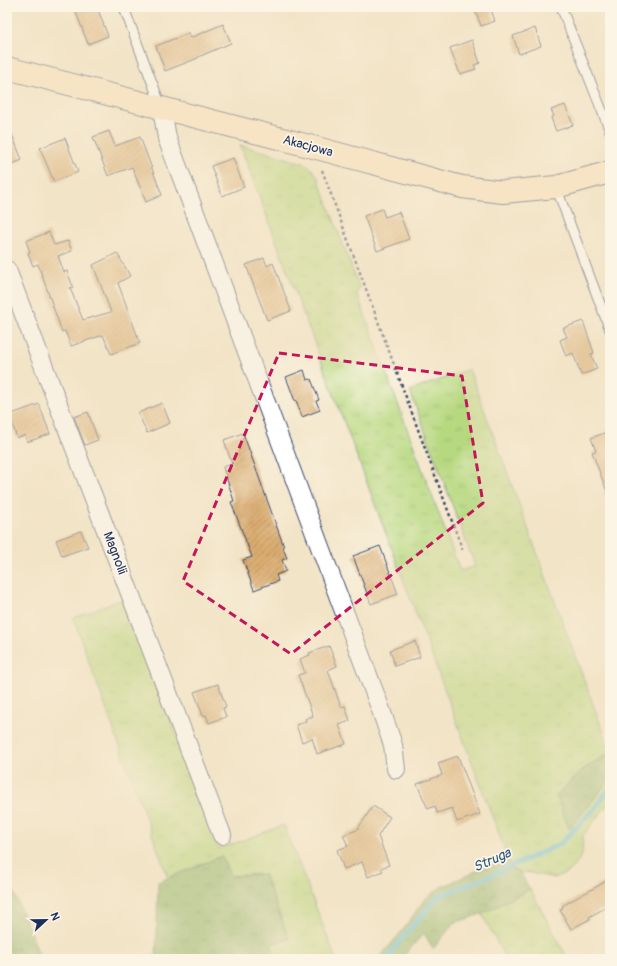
<svg xmlns="http://www.w3.org/2000/svg" width="617" height="966" font-family="Pangolin,sans-serif">
<style>
.grass{fill:url(#grass-tufts);stroke:#68846e}
.forest{fill:url(#forest-crowns);stroke:#567466}
.lines{fill:none;stroke-linecap:round;stroke-linejoin:round}
.stream{stroke:#57bdd5;stroke-width:5}
.building{fill:url(#building-hatch)}
.lane-casing{stroke:#3b4a6e;stroke-width:11}
.street-casing{stroke:#3b4a6e;stroke-width:20}
.secondary-casing{stroke:#3b4a6e;stroke-width:24}
.path{stroke:#3b4a6e;stroke-width:2.5;stroke-dasharray:3 3;stroke-linecap:butt}
.lane{stroke:#fff;stroke-width:9}
.street{stroke:#fff;stroke-width:18}
.secondary{stroke:#fce5c4;stroke-width:22}
.marked{fill:none;stroke:#c2185b;stroke-width:3;stroke-dasharray:8 5;stroke-linejoin:round}
.labels{text-anchor:middle;dominant-baseline:central;stroke-width:3.5;stroke-linejoin:round;paint-order:stroke}
.street-label{font-size:13px;fill:#1b2f5e;stroke:#fcf5e5}
.water-label{font-size:14px;font-style:italic;fill:#2d5a82;stroke:#fcf5e5}
</style>
<defs>
<pattern id="grass-tufts" width="24" height="20" patternUnits="userSpaceOnUse"><rect width="24" height="20" fill="#b6d87f"/><path d="M3 7l-1-3M5 7V3M7 7l1-3M15 17l-1-3M17 17v-4M19 17l1-3" fill="none" stroke="#9cba70"/></pattern>
<pattern id="forest-crowns" width="20" height="18" patternUnits="userSpaceOnUse"><rect width="20" height="18" fill="#90b86e"/><path d="M2 6a3 3 0 1 1 6 0M12 15a3 3 0 1 1 6 0" fill="none" stroke="#75965e"/></pattern>
<pattern id="building-hatch" width="6" height="6" patternUnits="userSpaceOnUse"><rect width="6" height="6" fill="#daab6e"/><path d="M-1 1l2-2M0 6l6-6M5 7l2-2" fill="none" stroke="#b08c5e"/></pattern>
</defs>
<rect width="100%" height="100%" fill="#fcf5e5"/>
<filter id="ink" filterUnits="userSpaceOnUse"><feTurbulence type="fractalNoise" baseFrequency=".025" numOctaves="2"/><feDisplacementMap in="SourceGraphic" scale="8" xChannelSelector="R" yChannelSelector="G"/><feConvolveMatrix kernelMatrix="1 2 1 2 8 2 1 2 1" color-interpolation-filters="sRGB"/></filter>
<filter id="wash" filterUnits="userSpaceOnUse"><feTurbulence type="fractalNoise" baseFrequency=".012" numOctaves="4" result="noise"/><feDisplacementMap in="SourceGraphic" scale="16" xChannelSelector="R" yChannelSelector="G"/><feGaussianBlur stdDeviation="0.9" result="paint"/><feColorMatrix in="noise" values="0 0 0 0 0 0 0 0 0 0 0 0 0 0 0 0 0 1.4 0 .05"/><feComposite in="paint" operator="in"/></filter>
<g filter="url(#wash)">
<rect width="100%" height="100%" fill="#f2e4c7"/>
<path class="grass" d="M 240,145 L 307,164 L 317,175 L 359,287 L 357,294 L 460,571 L 475,566 L 410,391 L 469,369 L 610,750 L 610,752 L 578,773 L 569,829 L 610,779 L 610,802 L 583,835 L 582,856 L 569,872 L 555,878 L 526,872 L 522,874 L 519,871 L 512,869 Z
M 125,598 L 219,849 L 284,825 L 336,959 L 276,959 L 270,944 L 289,939 L 264,874 L 230,876 L 222,856 L 168,878 L 73,618 Z
M 530,889 L 568,959 L 506,959 L 482,914 Z"/>
<path class="forest" d="M 610,752 L 610,779 L 569,829 L 556,796 L 578,773 Z
M 222,856 L 230,876 L 264,874 L 289,939 L 271,944 L 276,959 L 156,959 L 158,882 Z
M 507,857 L 512,869 L 519,871 L 530,889 L 482,914 L 454,923 L 433,949 L 424,933 L 401,959 L 378,959 L 403,930 L 424,900 L 441,887 Z
M 7,875 L 41,959 L 7,959 Z"/>
<g class="lines">
<path class="stream" d="M 386,959 L 410,929 L 439,896 L 492,875 L 560,844 L 594,809 L 610,788"/>
</g>
<g id="blocks">
<path class="building" d="M 74,7 L 97,7 L 108,36 L 88,44 Z
M 474,7 L 490,7 L 495,21 L 481,26 Z
M 223,24 L 231,43 L 198,57 L 198,58 L 165,71 L 156,46 L 189,33 L 190,38 Z
M 535,28 L 541,46 L 519,54 L 513,36 Z
M 472,40 L 480,63 L 474,65 L 476,69 L 460,74 L 450,48 Z
M 565,105 L 573,125 L 556,131 L 551,118 L 554,116 L 551,110 Z
M 7,124 L 8,124 L 22,160 L 7,166 Z
M 109,131 L 115,146 L 140,137 L 162,195 L 146,202 L 132,167 L 108,176 L 93,137 Z
M 65,138 L 78,172 L 54,182 L 40,148 Z
M 233,158 L 244,187 L 222,196 L 211,166 Z
M 382,209 L 385,217 L 399,212 L 409,239 L 377,251 L 364,216 Z
M 49,232 L 54,245 L 68,241 L 72,251 L 58,256 L 64,272 L 67,271 L 73,287 L 70,288 L 83,320 L 111,312 L 93,265 L 117,253 L 130,276 L 118,283 L 140,343 L 111,354 L 103,335 L 71,346 L 65,331 L 62,332 L 38,264 L 33,266 L 28,253 L 30,252 L 26,241 Z
M 264,258 L 267,266 L 273,263 L 291,311 L 267,320 L 246,265 Z
M 583,321 L 594,353 L 591,354 L 597,369 L 581,375 L 573,353 L 566,356 L 560,340 L 567,337 L 563,328 Z
M 304,370 L 307,380 L 311,379 L 319,400 L 316,401 L 320,410 L 302,417 L 296,400 L 295,401 L 286,377 Z
M 162,403 L 170,423 L 147,433 L 138,413 Z
M 39,404 L 50,434 L 27,442 L 25,435 L 17,438 L 9,415 Z
M 88,412 L 98,440 L 85,445 L 74,417 Z
M 610,431 L 610,497 L 609,497 L 592,452 L 596,451 L 591,438 Z
M 243,433 L 284,547 L 283,548 L 287,558 L 282,560 L 286,571 L 276,575 L 278,581 L 254,590 L 243,560 L 252,557 L 231,502 L 234,501 L 223,467 L 232,464 L 224,440 Z
M 81,531 L 88,547 L 62,556 L 56,540 Z
M 380,546 L 398,594 L 371,604 L 353,556 Z
M 415,641 L 420,657 L 395,666 L 390,650 Z
M 329,646 L 337,666 L 328,670 L 341,707 L 345,706 L 350,721 L 339,725 L 346,744 L 317,754 L 312,738 L 302,742 L 296,725 L 306,721 L 305,719 L 313,716 L 298,675 L 305,673 L 300,659 L 310,655 L 309,653 Z
M 218,684 L 226,707 L 223,708 L 226,717 L 209,723 L 206,715 L 203,716 L 194,692 Z
M 458,756 L 480,814 L 457,822 L 452,808 L 437,813 L 435,806 L 428,809 L 417,784 L 442,775 L 438,763 Z
M 373,806 L 390,817 L 378,836 L 389,865 L 381,868 L 383,871 L 368,877 L 362,862 L 344,869 L 337,850 L 348,846 L 343,835 L 357,830 Z
M 610,879 L 610,905 L 589,917 L 590,919 L 571,929 L 560,910 L 563,908 L 562,906 Z"/>
</g>
</g>
<g filter="url(#ink)">
<use href="#blocks" fill-opacity="0" stroke="#3b4a6e" stroke-width="1"/>
<g class="lines">
<g class="lane-casing">
<path id="lane" d="M 561,7 L 610,131
M 124,8 L 161,106
M 556,187 L 610,330"/>
</g>
<g class="street-casing">
<path id="street" d="M 162,109 L 167,138 L 381,710 L 393,745 L 396,769
M 7,270 L 222,835"/>
</g>
<g class="secondary-casing">
<path id="secondary" d="M 7,68 L 313,147 L 462,187 L 503,192 L 556,187 L 610,172"/>
</g>
<path class="path" d="M 322,170 L 463,551"/>
<use href="#lane" class="lane"/>
<use href="#street" class="street"/>
<use href="#secondary" class="secondary"/>
</g>
</g>
<path d="M0 0H617V966H0ZM 279,353 L 462,376 L 483,503 L 291,654 L 183,581 Z" fill="#f2e4c7" fill-opacity=".55" fill-rule="evenodd"/>
<path class="marked" d="M 279,353 L 462,376 L 483,503 L 291,654 L 183,581 Z"/>
<g class="labels">
<g class="street-label">
<text transform="translate(308 146) rotate(15)">Akacjowa</text>
<text transform="translate(115 553) rotate(69)">Magnolii</text>
</g>
<g class="water-label">
<text transform="translate(492 860) rotate(-24)">Struga</text>
</g>
</g>
<rect width="617" height="966" fill="none" stroke="#fcf5e5" stroke-width="24"/>
<g transform="translate(46 920) rotate(68)" stroke="#fcf5e5" stroke-width="3" paint-order="stroke">
<path d="M0-3L7 15L0 10L-7 15Z" fill="#1b2f5e"/>
<text y="-6" font-size="11" font-weight="bold" text-anchor="middle" fill="#1b2f5e">N</text>
</g>
</svg>
